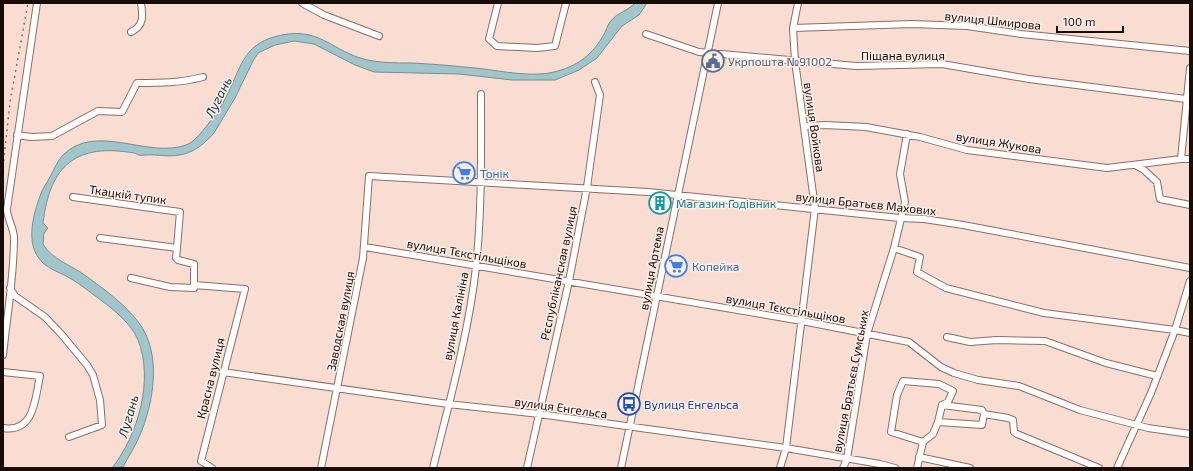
<svg xmlns="http://www.w3.org/2000/svg" width="1193" height="471" font-family="'Exo 2',sans-serif">
<style>
.water{fill:#a0c6cb;stroke:#778e90}
.lines{fill:none;stroke-linecap:round;stroke-linejoin:round}
.minor-casing{stroke:#8c6d61;stroke-width:8}
.minor{stroke:#fff;stroke-width:6}
.rail{stroke:#836f68;stroke-width:1.5;stroke-dasharray:2 4;stroke-linecap:butt}
.labels{text-anchor:middle;dominant-baseline:central;stroke-width:3;stroke-linejoin:round;paint-order:stroke}
.street-label{font-size:12px;fill:#170c08;stroke:#fdeee8}
.service-label{font-size:12px;fill:#4e5e75;stroke:#fdeee8;text-anchor:start}
.shop-label{font-size:12px;fill:#366cbe;stroke:#fdeee8;text-anchor:start}
.culture-label{font-size:12px;fill:#0d838f;stroke:#fdeee8;text-anchor:start}
.transit-label{font-size:12px;fill:#164399;stroke:#fdeee8;text-anchor:start}
.water-label{font-size:13px;font-style:italic;fill:#0f3539;stroke:#fdeee8}
</style>
<rect width="100%" height="100%" fill="#faddd2"/>
<path class="water" d="M 635,3 L 647,3 L 639,15 L 622,26 L 597,58 L 579,70 L 555,80 L 512,80 L 459,74 L 374,72 L 355,65 L 314,44 L 294,41 L 275,45 L 258,53 L 253,61 L 235,98 L 214,133 C 206,142 196,151 184,154 C 170,158 158,154 145,155 C 142,155 142,156 139,155 C 137,155 136,153 134,153 C 76,143 50,165 43,223 L 48,228 L 44,233 L 43,244 C 51,259 73,266 86,276 C 105,290 125,304 139,323 C 162,353 154,404 139,437 C 135,447 128,457 123,467 L 112,468 C 138,435 154,380 138,340 C 131,322 109,306 94,295 C 86,289 77,282 68,277 C 57,271 45,268 38,257 C 26,240 34,213 40,196 C 42,189 47,183 50,177 C 54,170 57,161 63,155 C 96,122 148,159 186,145 C 194,142 199,135 205,128 C 214,117 222,106 228,93 C 242,64 245,42 282,35 C 318,28 330,48 360,58 C 376,63 396,63 412,63 C 433,64 455,66 475,68 C 496,70 517,75 538,74 C 548,74 560,71 569,67 C 584,61 595,50 603,36 C 606,31 607,26 610,22 C 616,13 628,11 635,3 Z"/>
<g class="lines">
<g class="minor-casing">
<path id="minor" d="M 302,3 L 324,15 L 379,36
M 498,3 L 489,39 L 497,46 L 537,48 L 555,46 L 566,3
M 793,28 L 912,24 L 967,26 L 1021,34 L 1190,51
M 131,32 C 144,26 143,16 141,3
M 646,34 L 699,52 L 856,66 L 942,64 L 1029,79 L 1186,99
M 805,126 L 825,125 L 866,127 L 920,137 L 967,150 L 1107,168 L 1181,159 L 1190,159
M 17,135 L 31,137 L 52,136 L 98,111 L 122,112 L 137,83 C 160,83 180,83 203,77
M 1181,159 L 1190,68
M 1135,165 L 1144,170 L 1157,182 L 1160,199 L 1190,205
M 73,197 L 180,212 L 177,248 L 100,238
M 365,247 L 802,321 L 909,342 L 941,367 L 954,373 L 978,380 L 1019,386 L 1080,410 L 1148,428 L 1190,434
M 177,248 L 176,258 L 178,260 L 194,264 L 194,285
M 894,248 L 920,257 L 917,272 L 946,288 L 1044,313 L 1175,330 L 1190,333
M 131,278 L 170,287 L 194,288 L 194,285 L 245,289 L 201,461 L 212,468
M 10,288 L 15,296 L 45,317 L 62,335 L 87,365 L 93,375 L 100,400 L 102,425 L 69,437
M 947,337 L 970,342 L 997,340 L 1045,341 L 1106,363 L 1157,376
M 3,355 C 7,316 14,277 14,238 C 14,228 7,219 7,209 L 37,3
M 3,372 L 40,376 C 35,398 35,433 3,428
M 223,372 L 448,404 L 539,414 L 786,448 L 880,464 L 895,468
M 938,422 L 942,405
M 923,442 L 891,432 L 897,395 L 903,381 L 939,384 L 953,391 L 948,402 L 942,405 L 982,410 L 984,414 L 1008,418 L 1013,420 L 1014,432 L 1017,434 L 1099,468
M 919,457 L 970,468
M 321,468 L 363,258 L 369,176 L 648,192 L 900,218 L 924,219 L 963,225 L 1190,268
M 433,468 C 449,403 469,332 476,267 C 482,210 481,151 481,94
M 527,468 L 569,281 L 587,187 L 600,95 L 595,82
M 621,468 L 718,3
M 780,468 L 786,448 L 815,208 L 795,61 L 793,28 L 798,3
M 843,468 L 847,459 L 867,334 L 894,248 L 905,202 L 900,174 L 907,134
M 917,468 L 923,442 L 933,434 L 938,422 L 982,425 L 984,414
M 1117,468 L 1151,393 L 1175,330 L 1190,281"/>
</g>
<use href="#minor" class="minor"/>
<path class="rail" d="M 3,167 L 10,102 L 28,3"/>
</g>
<defs>
<g id="civic-ring" transform="scale(1.15)"><circle r="9.5" fill="#fdeee8" stroke="#5c6f8a" stroke-width="1.5"/><path d="M-.6-6.5H3V-4.5H.6V-3L4-1V1h2V6H-6V1h2V-1L-.6-3ZM-1.2 2.5V6h2.4V2.5Z" fill="#5c6f8a"/></g>
<g id="supermarket-ring" transform="scale(1.15)"><circle r="9.5" fill="#fdeee8" stroke="#3f7fe0" stroke-width="1.5"/><path d="M-6-5.5h2.5l.6 2H6L4.5 2H-2.5L-4.4-4H-6ZM-1.5 3.2a1.3 1.3 0 1 0 .1 0ZM3 3.2a1.3 1.3 0 1 0 .1 0Z" fill="#3f7fe0"/></g>
<g id="building-ring" transform="scale(1.15)"><circle r="9.5" fill="#fdeee8" stroke="#0f9aa8" stroke-width="1.5"/><path d="M-4-6H4V6H1V3H-1V6H-4ZM-2.5-4.3h1.7v1.8h-1.7ZM.8-4.3h1.7v1.8H.8ZM-2.5-1h1.7V.8h-1.7ZM.8-1h1.7V.8H.8Z" fill="#0f9aa8"/></g>
<g id="bus-ring" transform="scale(1.15)"><circle r="9.5" fill="#fdeee8" stroke="#1a4fb4" stroke-width="1.5"/><path d="M-5-6H5V4H4V6H2V4H-2V6H-4V4H-5ZM-3.5-4V0h7V-4ZM-3.5 1.2v1.5H-2V1.2ZM2 1.2v1.5H3.5V1.2Z" fill="#1a4fb4"/></g>
</defs>
<g fill-rule="evenodd">
<use href="#civic-ring" x="713" y="61"/>
<use href="#supermarket-ring" x="464" y="173"/>
<use href="#building-ring" x="660" y="203"/>
<use href="#supermarket-ring" x="676" y="266"/>
<use href="#bus-ring" x="629" y="404"/>
</g>
<g class="labels">
<g class="street-label">
<text transform="translate(993 20) rotate(6)">вулиця Шмирова</text>
<text x="903" y="55">Піщана вулиця</text>
<text transform="translate(815 127) rotate(82)">вулиця Войкова</text>
<text transform="translate(999 142) rotate(9)">вулиця Жукова</text>
<text transform="translate(128 194) rotate(8)">Ткацкій тупик</text>
<text transform="translate(866 203) rotate(6)">вулиця Братьєв Махових</text>
<text transform="translate(467 253) rotate(10)">вулиця Тєкстільщіков</text>
<text transform="translate(651 268) rotate(-79)">вулиця Артема</text>
<text transform="translate(558 273) rotate(-78)">Рєспубліканская вулиця</text>
<text transform="translate(786 308) rotate(10)">вулиця Тєкстільщіков</text>
<text transform="translate(455 316) rotate(-79)">вулиця Калініна</text>
<text transform="translate(340 321) rotate(-79)">Заводская вулиця</text>
<text transform="translate(210 378) rotate(-76)">Красна вулиця</text>
<text transform="translate(850 381) rotate(-79)">вулиця Братьєв Сумських</text>
<text transform="translate(561 407) rotate(8)">вулиця Енгельса</text>
</g>
<g class="service-label">
<text x="728" y="61">Укрпошта №91002</text>
</g>
<g class="shop-label">
<text x="480" y="173">Тонік</text>
<text x="692" y="266">Копейка</text>
</g>
<g class="culture-label">
<text x="676" y="203">Магазин Годівник</text>
</g>
<g class="transit-label">
<text x="644" y="404">Вулиця Енгельса</text>
</g>
<g class="water-label">
<text transform="translate(218 97) rotate(-63)">Лугань</text>
<text transform="translate(128 416) rotate(-74)">Лугань</text>
</g>
</g>
<rect width="1193" height="471" fill="none" stroke="#170c08" stroke-width="8"/>
<path d="M1057 26v6h66v-6" fill="none" stroke="#170c08" stroke-width="2"/>
<text x="1063" y="26" font-size="12" fill="#170c08" stroke="#fdeee8" stroke-width="3" paint-order="stroke">100 m</text>
</svg>
